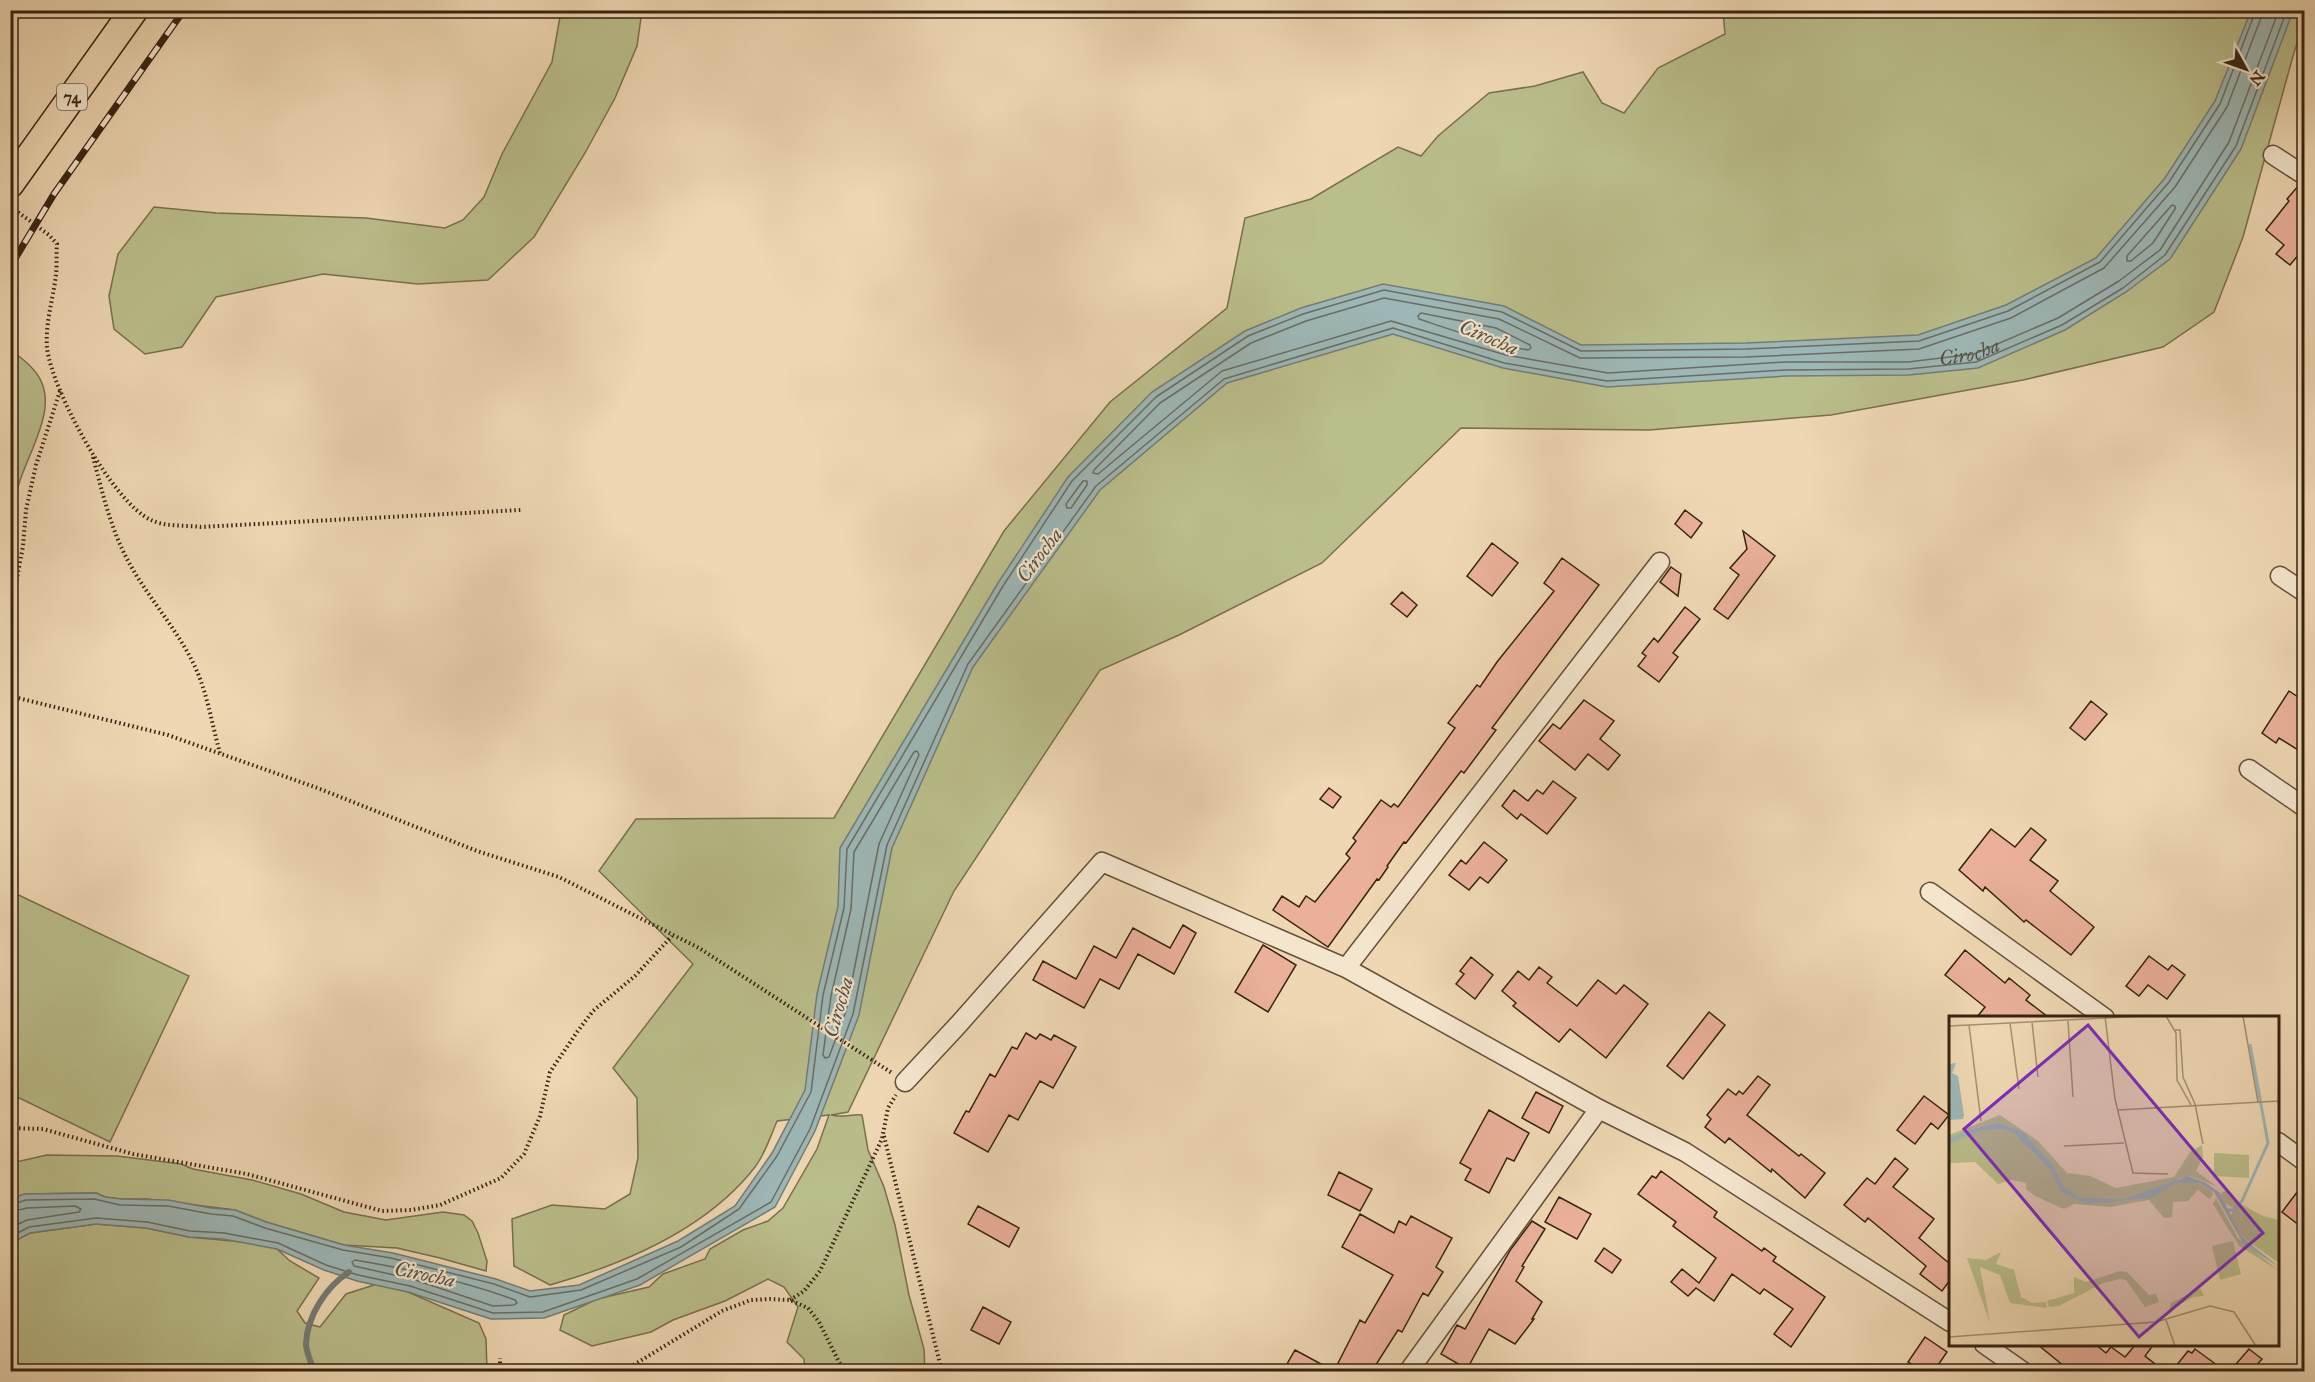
<svg xmlns="http://www.w3.org/2000/svg" width="2315" height="1382" font-family="'IM FELL Great Primer',serif">
<style>
.green{fill:#babe8b;stroke:#78704e;stroke-width:1.5}
.water{fill:#9db7b6;stroke:#747c74;stroke-width:1.5}
.pier{fill:#eed7b2}
.lines{fill:none;stroke-linecap:round;stroke-linejoin:round}
.shore{stroke:#6a6d63;stroke-width:1.5}
.stream{stroke:#747c74;stroke-width:6}
.building{fill:#eab09a;stroke:#362310;stroke-width:1.5}
.minor-casing{stroke:#645038;stroke-width:21}
.primary-casing{stroke:#362310;stroke-width:30}
.path{stroke:#362310;stroke-width:4;stroke-dasharray:1.5 3;stroke-linecap:butt}
.minor{stroke:#f4e5cd;stroke-width:18}
.primary{stroke:#eed7b2;stroke-width:27}
.rail-casing{stroke:#362310;stroke-width:7}
.rail{stroke:#f4e5cd;stroke-width:4.5;stroke-dasharray:14;stroke-linecap:butt}
.labels{text-anchor:middle;dominant-baseline:central;stroke-width:4.5;stroke-linejoin:round;paint-order:stroke}
.shield{fill:#f4e5cd;stroke:#6f5d49;stroke-width:1.5}
.shield-label{font-size:16px;font-weight:bold;fill:#362310}
.water-label{font-size:20px;font-style:italic;fill:#554f42;stroke:#f4e5cd}
.inset-river{fill:none;stroke:#9db7b6;stroke-width:3}
.inset-road{fill:none;stroke:#a48f71;stroke-width:1.5}
.view{fill:#7b2cbf;fill-opacity:0.15;stroke:#7b2cbf;stroke-width:3}
.inset-edge{fill:none;stroke:#362310;stroke-width:3}
</style>
<rect width="100%" height="100%" fill="#eed7b2"/>
<filter id="stains"><feTurbulence type="fractalNoise" baseFrequency=".00333" numOctaves="4"/><feColorMatrix values="0 0 0 0 .2 0 0 0 0 .09 0 0 0 0 .02 0 0 0 .5 -.17"/></filter>
<radialGradient id="worn" r=".72"><stop offset=".6" stop-color="#630" stop-opacity="0"/><stop offset="1" stop-color="#630" stop-opacity=".3"/></radialGradient>
<path class="green" d="M 561,11 L 642,11 L 637,46 L 615,98 L 585,153 L 534,237 L 488,280 L 418,284 L 323,274 L 216,297 L 182,347 L 145,354 L 114,329 L 109,296 L 118,254 L 154,207 L 216,213 L 366,218 L 445,228 L 463,220 L 484,197 L 502,154 L 552,62 Z
M 1723,11 L 2304,11 L 2304,21 L 2293,56 L 2243,237 L 2214,312 L 2163,347 L 2023,380 L 1831,415 L 1649,430 L 1461,428 L 1322,563 L 1179,635 L 1100,670 L 954,891 L 848,1112 L 831,1115 C 843,1118 851,1114 862,1115 L 868,1150 L 884,1187 L 895,1225 L 909,1295 L 924,1349 L 925,1371 L 805,1371 L 804,1359 L 787,1342 L 798,1307 L 784,1287 L 768,1279 L 725,1301 L 673,1320 L 651,1332 L 592,1346 L 560,1330 L 564,1315 L 597,1299 L 649,1287 L 663,1274 L 705,1259 L 710,1249 L 743,1230 L 768,1221 L 783,1208 L 817,1149 L 829,1115 L 777,1121 C 771,1135 765,1154 755,1167 C 707,1229 624,1264 550,1285 L 514,1266 L 512,1219 L 552,1205 L 605,1209 L 630,1194 L 638,1158 L 637,1098 L 613,1068 L 693,964 L 599,871 L 636,819 L 834,818 L 1004,531 L 1110,402 L 1227,308 L 1245,218 L 1311,199 L 1398,147 L 1421,156 L 1438,136 L 1489,93 L 1535,86 L 1583,72 L 1602,103 L 1624,113 L 1658,68 L 1725,34 Z
M 11,350 C 18,356 26,361 32,368 C 66,403 25,454 17,491 C 14,511 13,532 11,552 Z
M 10,891 L 189,976 L 110,1142 L 11,1094 Z
M 47,1155 L 117,1156 L 181,1164 L 193,1169 L 252,1180 L 301,1194 L 344,1212 L 386,1220 L 443,1212 L 464,1215 L 472,1221 L 478,1233 L 487,1261 L 486,1271 L 440,1258 L 397,1248 L 344,1245 L 266,1222 L 235,1210 L 147,1199 L 121,1199 L 105,1197 L 96,1193 L 25,1194 L 11,1199 L 11,1163 Z
M 96,1224 L 146,1228 L 189,1237 L 263,1244 L 277,1249 L 290,1261 L 319,1278 L 297,1311 L 305,1323 L 320,1327 L 346,1294 L 377,1284 L 408,1292 L 479,1323 L 486,1339 L 487,1371 L 11,1372 L 11,1243 L 30,1233 Z"/>
<path class="water" d="M 2251,11 L 2293,11 L 2241,149 L 2170,259 L 2126,292 L 2065,330 L 1978,368 L 1909,375 L 1787,376 L 1607,387 L 1503,368 L 1393,334 L 1227,383 L 1100,490 L 973,667 L 892,848 L 859,1015 L 815,1131 L 775,1207 L 640,1285 L 544,1318 L 491,1319 L 408,1292 L 357,1281 L 324,1270 L 277,1249 L 223,1239 L 189,1237 L 146,1228 L 96,1224 L 30,1233 L 11,1243 L 11,1199 L 24,1194 L 96,1193 L 105,1197 L 121,1199 L 168,1200 L 211,1208 L 235,1210 L 266,1222 L 344,1245 L 393,1253 L 496,1279 L 530,1291 L 579,1285 L 678,1241 L 735,1206 L 772,1153 L 805,1090 L 817,994 L 838,906 L 840,848 L 998,583 L 1068,477 L 1152,392 L 1245,331 L 1301,308 L 1383,284 L 1504,306 L 1581,345 L 1746,343 L 1918,335 L 2006,305 L 2096,258 L 2165,178 L 2215,101 Z"/>
<path class="pier" d="M 811,1017 L 852,1043 L 849,1050 L 810,1025 Z"/>
<g class="lines">
<g class="shore">
<path id="s1" d="M 2264,10 L 2227,107 L 2175,187 L 2104,268 L 2011,318 L 1919,349 L 1746,357 L 1580,358 L 1499,319 L 1384,298 L 1306,321 L 1251,343 L 1160,403 L 1094,470 L 1093,473 L 1098,474 L 1222,371 L 1391,321 L 1506,355 L 1608,373 L 1786,362 L 1908,362 L 1974,354 L 2058,318 L 2119,281 L 2160,250 L 2229,142 L 2279,10"/>
<path d="M 2172,205 L 2175,206 L 2175,209 L 2153,243 L 2131,261 L 2127,261 L 2127,256 Z"/>
<path d="M 1421,313 L 1496,328 L 1530,345 L 1531,348 L 1528,350 C 1491,344 1455,331 1419,319 L 1418,316 Z"/>
<path d="M 1083,481 L 1087,481 L 1087,485 L 1071,508 L 1067,508 L 1066,504 Z"/>
<path d="M 917,751 L 919,755 L 879,844 L 846,1011 L 829,1057 L 825,1058 L 823,1055 L 831,996 L 851,909 L 854,852 L 914,752 Z"/>
<path d="M 10,1205 L 26,1200 L 94,1199 L 120,1205 L 168,1206 L 211,1214 L 233,1216 L 265,1228 L 343,1250 L 391,1258 L 494,1284 L 530,1297 L 581,1290 L 681,1247 L 739,1209 L 777,1156 L 811,1092 L 823,995 L 844,908 L 847,849 L 1003,586 L 1072,481 L 1156,397 L 1248,336 L 1303,314 L 1384,290 L 1502,312 L 1581,351 L 1746,349 L 1919,341 L 2008,311 L 2100,262 L 2169,182 L 2220,104 L 2256,10"/>
<path d="M 10,1212 L 27,1208 L 75,1206 L 81,1209 L 79,1212 L 27,1220 L 10,1228"/>
<path d="M 10,1237 L 29,1227 L 96,1218 L 147,1222 L 190,1231 L 224,1233 L 278,1243 L 326,1265 L 358,1275 L 410,1286 L 493,1313 L 543,1312 L 637,1279 L 771,1202 L 810,1129 L 853,1014 L 887,845 L 968,664 L 1096,486 L 1224,379 L 1393,328 L 1504,363 L 1607,381 L 1786,370 L 1908,369 L 1976,362 L 2062,325 L 2123,288 L 2165,255 L 2236,146 L 2287,10"/>
<path d="M 355,1260 C 409,1269 464,1281 515,1300 L 517,1303 L 514,1305 L 493,1306 L 412,1279 L 354,1266 L 352,1262 Z"/>
</g>
<path class="stream" d="M 314,1372 C 312,1363 306,1353 306,1344 C 307,1316 326,1287 349,1272"/>
</g>
<path class="building" d="M 2299,185 L 2304,186 L 2304,248 L 2290,265 L 2276,254 L 2284,245 L 2266,230 L 2289,201 L 2287,199 Z
M 1685,510 L 1702,523 L 1691,538 L 1675,524 Z
M 1743,531 L 1775,556 L 1728,619 L 1714,609 L 1739,575 L 1730,568 L 1747,549 Z
M 1492,543 L 1518,563 L 1492,596 L 1467,576 Z
M 1562,558 L 1599,585 L 1492,728 L 1496,730 L 1464,773 L 1461,771 L 1406,843 L 1404,842 L 1387,866 L 1388,867 L 1379,880 L 1377,879 L 1328,947 L 1273,910 L 1282,896 L 1299,907 L 1306,896 L 1315,902 L 1350,858 L 1346,854 L 1356,841 L 1353,838 L 1381,800 L 1391,807 L 1394,804 L 1398,807 L 1455,728 L 1448,723 L 1477,685 L 1480,687 L 1497,662 L 1554,591 L 1544,583 Z
M 1671,567 L 1681,574 L 1678,596 L 1660,582 Z
M 1402,592 L 1417,605 L 1407,617 L 1391,604 Z
M 1685,607 L 1700,619 L 1673,653 L 1678,657 L 1659,682 L 1638,666 L 1646,656 L 1642,653 L 1654,638 L 1658,642 Z
M 2289,691 L 2304,701 L 2304,739 L 2298,750 L 2279,738 L 2276,743 L 2262,733 Z
M 1584,700 L 1614,721 L 1600,739 L 1620,755 L 1608,770 L 1588,754 L 1575,770 L 1539,741 L 1553,724 L 1560,729 Z
M 2091,701 L 2107,714 L 2085,740 L 2070,728 Z
M 1553,781 L 1576,798 L 1547,834 L 1521,814 L 1517,819 L 1502,806 L 1514,790 L 1528,801 L 1537,790 L 1543,794 Z
M 1329,788 L 1341,797 L 1333,808 L 1320,799 Z
M 2031,828 L 2046,840 L 2030,860 L 2058,881 L 2050,891 L 2094,927 L 2071,955 L 2026,920 L 2024,922 L 1985,887 L 1983,891 L 1959,870 L 1991,829 L 2015,847 Z
M 1484,842 L 1507,860 L 1488,883 L 1480,877 L 1469,890 L 1449,875 L 1461,860 L 1466,864 Z
M 1183,925 L 1196,933 L 1174,974 L 1138,954 L 1119,989 L 1100,979 L 1084,1008 L 1033,980 L 1043,961 L 1076,979 L 1094,946 L 1116,958 L 1133,928 L 1170,948 Z
M 1263,945 L 1296,965 L 1268,1012 L 1235,992 Z
M 1965,950 L 2005,983 L 2009,978 L 2030,995 L 2026,1000 L 2048,1017 L 1977,1017 L 1985,1007 L 1945,975 Z
M 2149,956 L 2168,970 L 2172,965 L 2185,975 L 2167,999 L 2148,985 L 2139,996 L 2126,986 Z
M 1471,957 L 1493,975 L 1475,999 L 1456,984 L 1464,974 L 1460,971 Z
M 1539,967 L 1552,977 L 1547,983 L 1577,1006 L 1598,980 L 1616,994 L 1624,985 L 1648,1004 L 1606,1058 L 1570,1029 L 1559,1042 L 1513,1006 L 1516,1003 L 1502,991 L 1518,971 L 1529,980 Z
M 1709,1012 L 1725,1025 L 1683,1079 L 1667,1066 Z
M 1026,1033 L 1036,1039 L 1040,1034 L 1051,1040 L 1054,1035 L 1076,1047 L 1053,1088 L 1040,1081 L 1018,1120 L 1009,1115 L 988,1152 L 954,1133 L 966,1111 L 969,1112 L 990,1074 L 995,1077 L 1012,1047 L 1017,1049 Z
M 1758,1076 L 1770,1085 L 1747,1115 L 1799,1156 L 1801,1154 L 1825,1173 L 1805,1198 L 1772,1169 L 1771,1172 L 1729,1138 L 1725,1143 L 1705,1127 L 1711,1119 L 1707,1115 L 1728,1089 L 1736,1095 L 1739,1091 L 1743,1094 Z
M 1536,1092 L 1563,1106 L 1549,1133 L 1522,1118 Z
M 1924,1096 L 1949,1115 L 1938,1129 L 1931,1123 L 1915,1144 L 1897,1130 Z
M 1489,1110 L 1529,1133 L 1514,1161 L 1507,1158 L 1489,1193 L 1465,1180 L 1471,1169 L 1460,1163 Z
M 1895,1158 L 1908,1169 L 1893,1187 L 1934,1219 L 1919,1238 L 1950,1264 L 1950,1280 L 1942,1291 L 1920,1274 L 1926,1266 L 1868,1218 L 1865,1222 L 1844,1205 L 1867,1178 L 1875,1184 Z
M 1661,1171 L 1717,1212 L 1714,1217 L 1762,1251 L 1764,1248 L 1776,1257 L 1773,1261 L 1825,1297 L 1791,1347 L 1774,1334 L 1793,1309 L 1764,1289 L 1760,1294 L 1732,1274 L 1714,1301 L 1696,1288 L 1688,1296 L 1671,1282 L 1682,1269 L 1699,1283 L 1716,1258 L 1673,1226 L 1676,1222 L 1638,1194 L 1652,1176 L 1656,1178 Z
M 1339,1172 L 1372,1189 L 1360,1211 L 1328,1195 Z
M 2304,1183 L 2304,1229 L 2282,1212 Z
M 1559,1197 L 1591,1214 L 1577,1239 L 1545,1222 Z
M 978,1206 L 1019,1228 L 1009,1247 L 968,1224 Z
M 1360,1214 L 1394,1233 L 1399,1221 L 1406,1225 L 1411,1216 L 1452,1238 L 1436,1267 L 1443,1272 L 1428,1296 L 1423,1293 L 1402,1332 L 1398,1330 L 1372,1371 L 1334,1371 L 1360,1320 L 1365,1323 L 1393,1275 L 1342,1247 Z
M 1532,1221 L 1545,1229 L 1522,1266 L 1524,1267 L 1516,1281 L 1542,1302 L 1532,1319 L 1534,1319 L 1515,1344 L 1489,1329 L 1467,1369 L 1441,1354 L 1457,1325 L 1465,1329 L 1511,1249 Z
M 1604,1248 L 1621,1260 L 1612,1273 L 1595,1261 Z
M 983,1307 L 1011,1322 L 999,1344 L 971,1330 Z
M 1925,1337 L 1947,1352 L 1934,1371 L 1922,1371 L 1908,1362 Z
M 2037,1344 L 2095,1344 L 2106,1353 L 2111,1347 L 2125,1357 L 2136,1344 L 2154,1344 L 2145,1356 L 2164,1371 L 2092,1371 L 2084,1365 L 2079,1371 L 2070,1371 Z
M 2195,1349 L 2225,1371 L 2172,1371 L 2188,1351 L 2192,1353 Z
M 2249,1349 L 2262,1359 L 2251,1371 L 2230,1371 Z
M 1295,1350 L 1334,1371 L 1301,1371 L 1287,1364 Z"/>
<g class="lines">
<g class="minor-casing">
<path id="minor" d="M 2273,155 L 2304,175
M 2280,576 L 2304,592
M 2249,769 L 2304,807
M 1930,892 L 2105,1018
M 1346,968 L 1660,562
M 905,1082 L 958,1025 L 1102,862 L 1346,968 L 1599,1109 L 1685,1152 L 1950,1322
M 2278,1142 L 2304,1161
M 1984,1344 L 2024,1372
M 1408,1372 L 1599,1109"/>
</g>
<g class="primary-casing">
<path id="primary" d="M 10,184 L 134,10"/>
</g>
<path class="path" d="M 11,207 L 49,235 L 57,244 C 56,254 57,265 56,275 C 53,299 45,324 47,348 C 52,390 112,502 151,520 C 165,527 185,525 201,527 L 521,510
M 93,457 C 102,491 110,526 126,557 C 146,596 178,629 196,669 C 208,696 212,725 220,753
M 10,616 L 23,546 L 26,510 L 36,465 L 60,391
M 10,696 L 168,735 L 320,789 L 477,851 L 559,877 L 699,948 L 892,1073
M 10,1128 L 43,1129 L 133,1154 L 247,1174 L 382,1211 L 411,1210 L 440,1205 L 501,1178 L 524,1154 L 540,1116 L 550,1072 L 577,1032 L 593,1011 L 635,976 L 672,936
M 884,1136 L 942,1372
M 790,1300 L 804,1291 L 820,1271 L 882,1139 L 888,1108 L 896,1095
M 500,1372 L 500,1358
M 622,1372 L 722,1311 L 751,1300 L 770,1299 L 790,1300 L 808,1308 L 819,1322 L 844,1372"/>
<use href="#minor" class="minor"/>
<use href="#primary" class="primary"/>
<g class="rail-casing">
<path id="rail" d="M 10,267 L 54,194 L 184,10"/>
</g>
<use href="#rail" class="rail"/>
</g>
<g class="labels">
<rect class="shield" x="57" y="84" width="30" height="26" rx="4.5"/>
<g class="shield-label">
<text x="72" y="97">74</text>
</g>
<g class="water-label">
<text transform="translate(1489 337) rotate(23)">Cirocha</text>
<text stroke="none"><textPath href="#s1" startOffset="2331">Cirocha</textPath></text>
<text transform="translate(1039 555) rotate(-53)">Cirocha</text>
<text transform="translate(838 1007) rotate(-74)">Cirocha</text>
<text transform="translate(425 1274) rotate(12)">Cirocha</text>
</g>
</g>
<g transform="translate(1949 1016)">
<rect width="330" height="330" fill="#eed7b2"/>
<path d="M 51,99 L 89,125 L 118,157 L 141,160 L 167,172 L 225,161 L 241,136 L 253,129 L 254,141 L 247,155 L 267,170 L 241,160 L 228,163 L 249,167 L 263,175 L 264,179 L 260,183 L 249,174 L 239,185 L 224,186 L 223,201 L 215,202 L 200,184 L 162,191 L 125,188 L 115,193 L 86,180 L 77,173 L 77,167 L 63,164 L 49,168 L 26,146 L 0,147 L 0,119 ZM 265,137 L 300,139 L 300,162 L 265,160 ZM 278,173 L 290,187 L 314,200 L 330,204 L 330,247 L 292,220 L 281,202 L 285,192 L 275,187 L 272,178 ZM 267,182 L 289,222 L 330,255 L 290,230 L 264,188 ZM 284,225 L 292,258 L 271,264 L 263,230 ZM 52,236 L 47,248 L 65,254 L 72,281 L 83,287 L 97,286 L 98,292 L 61,287 L 51,259 L 31,251 L 41,307 L 18,242 L 37,244 ZM 171,255 L 178,256 L 200,279 L 207,278 L 210,286 L 196,291 L 177,264 L 171,263 L 154,267 L 110,290 L 100,291 L 98,285 L 125,277 L 125,261 L 137,266 ZM 251,272 L 255,280 L 244,281 L 220,295 L 222,287 Z" fill="#babe8b"/>
<path d="M 7,47 L 3,57 L 9,60 L 15,99 L 14,103 L 1,104 L 0,48 ZM 49,107 L 74,116 L 103,148 L 115,171 L 132,182 L 176,183 L 239,160 L 257,167 L 271,177 L 292,220 L 330,251 L 295,229 L 265,176 L 250,167 L 227,167 L 202,182 L 138,188 L 111,175 L 101,153 L 66,118 L 55,113 L 32,114 L 0,128 L 0,123 L 17,115 Z" fill="#9db7b6"/>
<path class="inset-river" d="M 278,194 L 285,194 L 293,185 L 319,127 L 301,28"/>
<path class="inset-road" d="M 156,0 L 166,83 L 184,157 L 219,158M 217,0 L 227,17 L 228,64 L 242,89M 294,0 L 309,86M 119,5 L 124,81M 83,6 L 89,61M 61,7 L 70,73M 20,9 L 32,105M 0,10 L 196,0M 226,14 L 231,14 L 234,61 L 246,88 L 254,128M 169,94 L 330,85M 115,130 L 175,127M 217,304 L 226,330M 0,321 L 207,306 L 261,290 L 285,296 L 307,330"/>
<path class="view" d="M 139,9 L 314,217 L 190,321 L 15,113 Z"/>
<rect width="330" height="330" class="inset-edge"/>
</g>
<rect width="2315" height="1382" fill="none" stroke="#eed7b2" stroke-width="36"/>
<rect x="12" y="12" width="2291" height="1358" fill="none" stroke="#362310" stroke-width="3"/>
<rect x="18" y="18" width="2279" height="1346" fill="none" stroke="#362310" stroke-width="1.5"/>
<g transform="translate(2246 69) rotate(130)" stroke="#f4e5cd" stroke-width="4.5" paint-order="stroke">
<path d="M0-4.5L10 22L0 15L-10 22Z" fill="#362310"/>
<text y="-9" font-size="16" font-weight="bold" text-anchor="middle" fill="#362310">N</text>
</g>
<rect width="100%" height="100%" filter="url(#stains)"/>
<rect width="100%" height="100%" fill="url(#worn)"/>
</svg>
